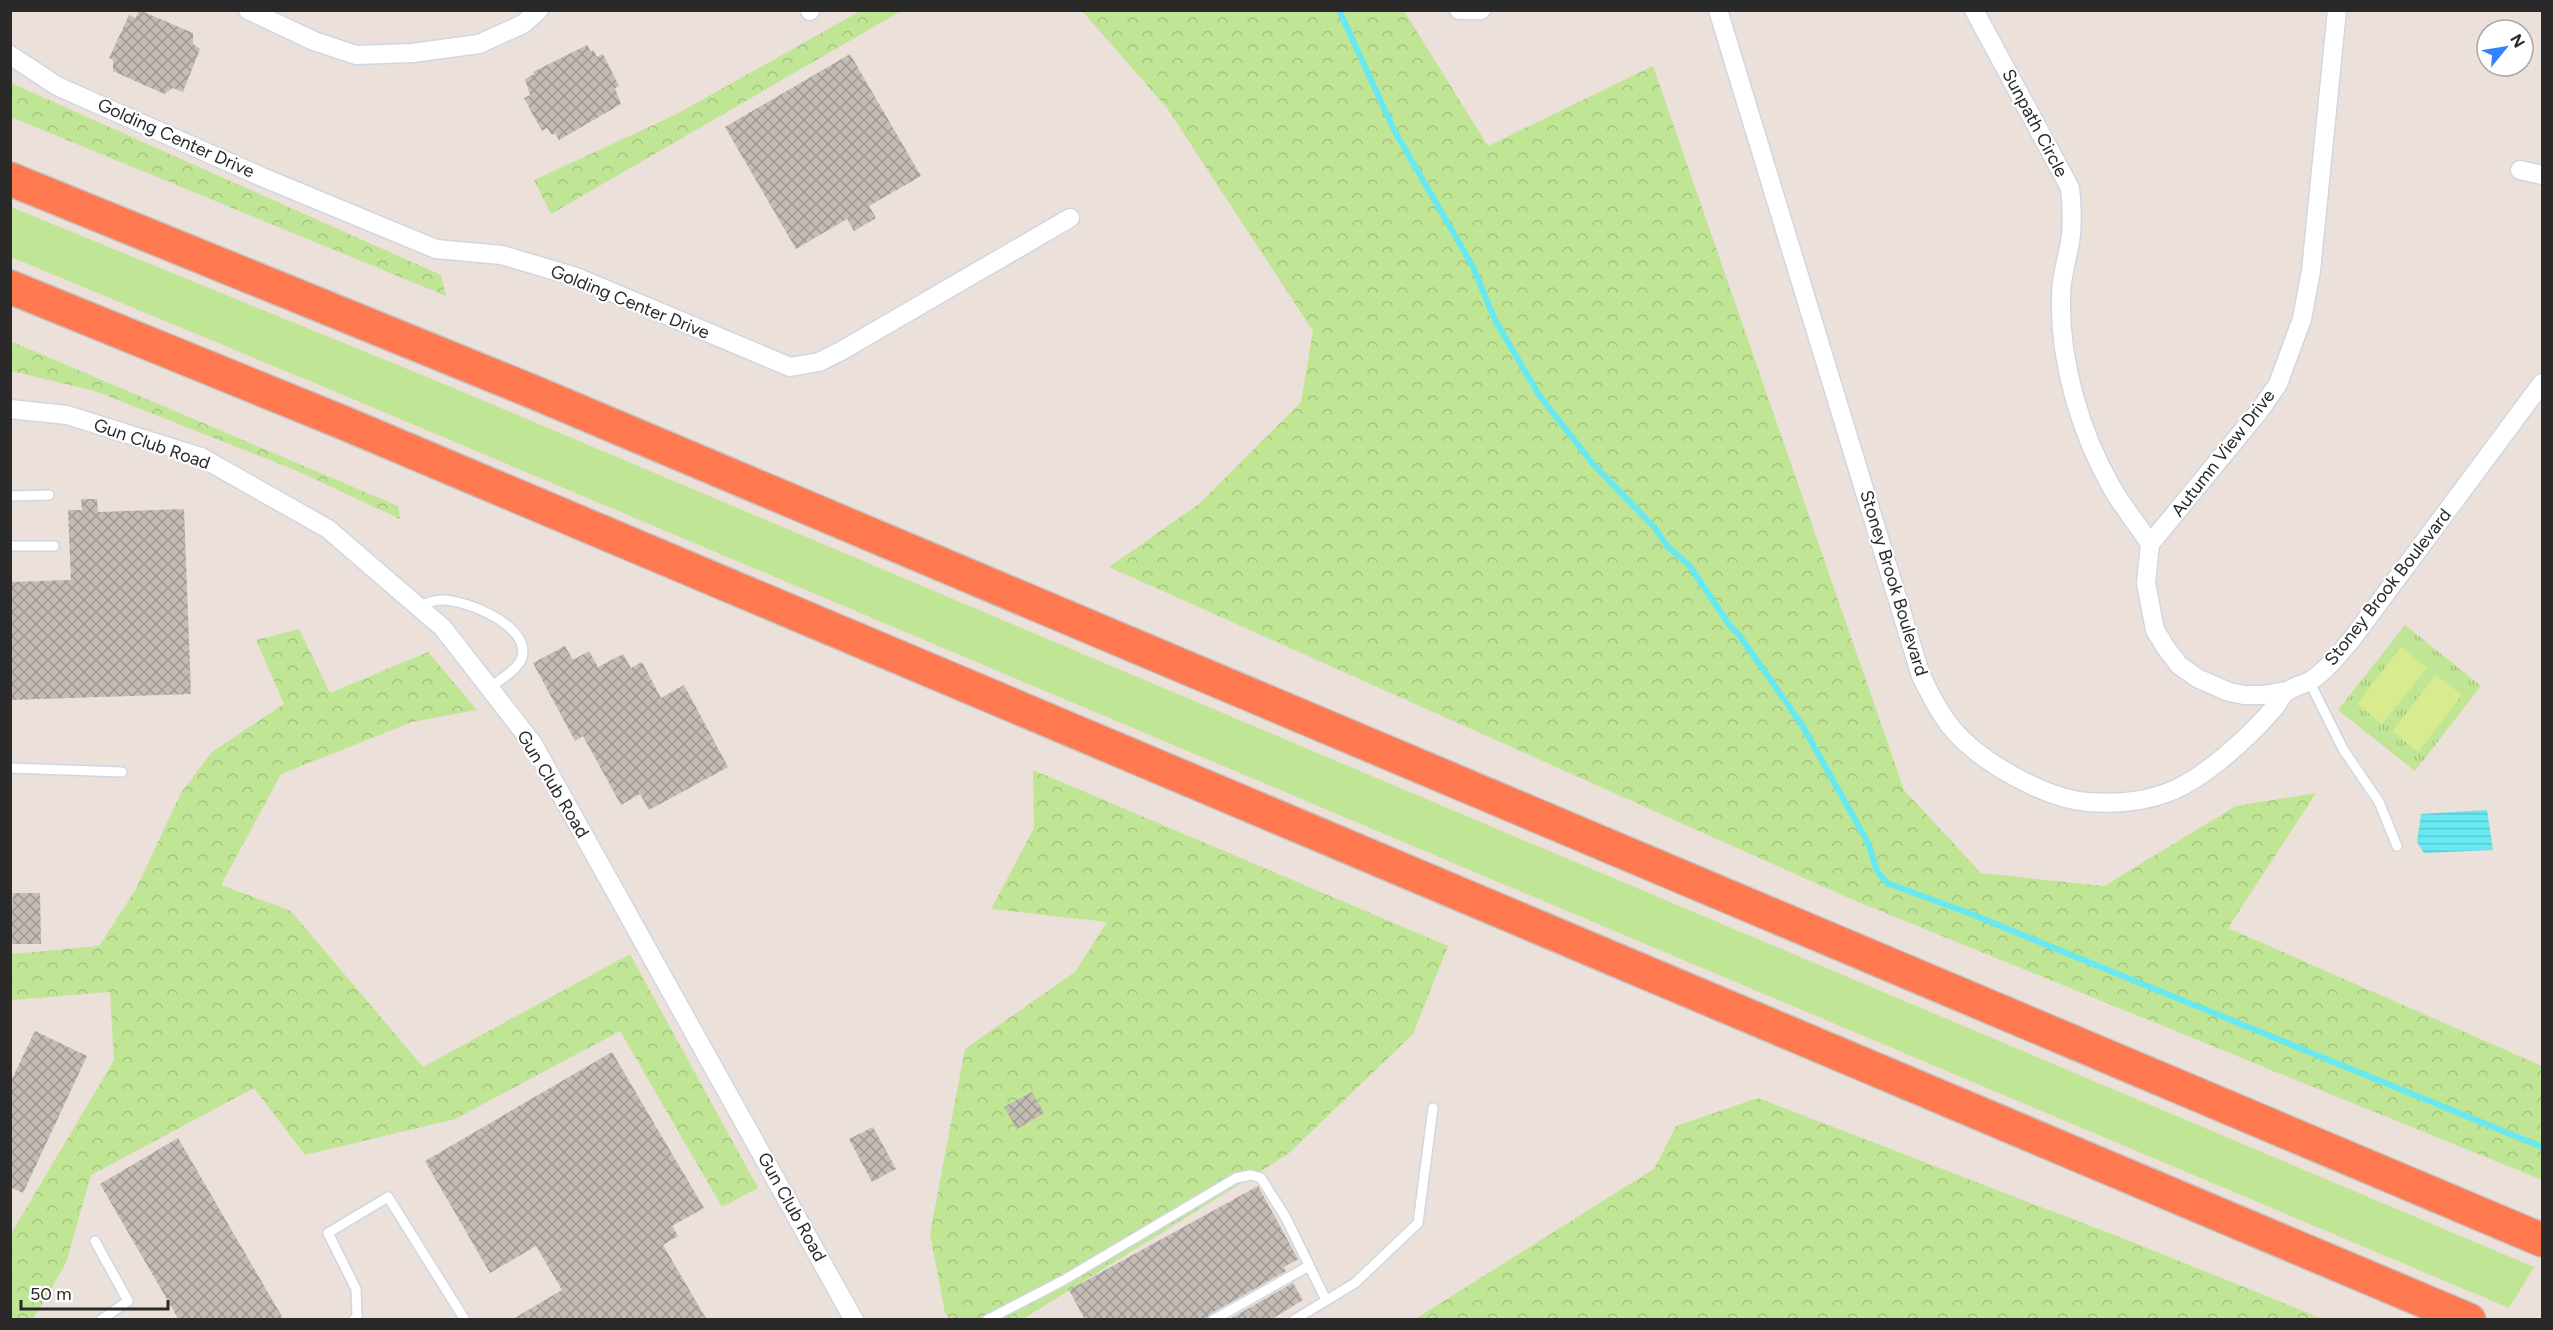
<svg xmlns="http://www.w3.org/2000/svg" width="2553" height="1330" font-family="Figtree,sans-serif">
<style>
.grass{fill:#c0e594}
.forest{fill:url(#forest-crowns)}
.park{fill:url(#park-tufts)}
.pitch{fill:#d8ec8f}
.water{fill:url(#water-rules)}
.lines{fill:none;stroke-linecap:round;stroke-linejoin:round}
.stream{stroke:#68e9f2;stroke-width:6}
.building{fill:url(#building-cross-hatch)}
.lane-casing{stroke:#cfd7e2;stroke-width:12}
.street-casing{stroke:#cfd7e2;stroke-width:21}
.highway-casing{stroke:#c3c3c3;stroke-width:36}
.lane{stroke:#fff;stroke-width:9}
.street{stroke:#fff;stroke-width:18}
.highway{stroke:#ff7951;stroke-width:33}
.labels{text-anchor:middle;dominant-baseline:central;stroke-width:4.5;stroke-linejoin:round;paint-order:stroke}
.street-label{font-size:18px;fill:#292929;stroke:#fff}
</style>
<defs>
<pattern id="forest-crowns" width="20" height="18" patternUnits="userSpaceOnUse" patternTransform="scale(1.5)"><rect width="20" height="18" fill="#c0e594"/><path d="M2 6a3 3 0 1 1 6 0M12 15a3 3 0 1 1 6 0" fill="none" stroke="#a5c480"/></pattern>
<pattern id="park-tufts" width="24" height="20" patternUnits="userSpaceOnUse" patternTransform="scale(1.5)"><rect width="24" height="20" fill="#c0e594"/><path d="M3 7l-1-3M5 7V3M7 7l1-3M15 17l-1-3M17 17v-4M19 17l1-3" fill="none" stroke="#a5c480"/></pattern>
<pattern id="water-rules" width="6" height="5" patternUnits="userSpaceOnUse" patternTransform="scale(1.5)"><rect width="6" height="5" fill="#68e9f2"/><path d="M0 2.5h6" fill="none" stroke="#5ac8d0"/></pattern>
<pattern id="building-cross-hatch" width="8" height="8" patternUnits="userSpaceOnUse" patternTransform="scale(1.5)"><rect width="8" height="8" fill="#c4bcb5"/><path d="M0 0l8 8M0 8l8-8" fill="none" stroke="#9f9993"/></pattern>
</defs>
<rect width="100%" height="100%" fill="#ece0da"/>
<path class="grass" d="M 11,207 L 444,384 L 2534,1267 L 2509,1308 L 336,392 L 11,257 Z"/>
<path class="forest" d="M 862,10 L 901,11 L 551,214 L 534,180 L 675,115 Z
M 1082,11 L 1404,11 L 1488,146 L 1653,66 L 1904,790 L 1981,873 L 2104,886 L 2236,806 L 2316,793 L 2228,928 L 2542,1066 L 2542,1180 L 1851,899 L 1109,567 L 1199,504 L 1301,402 L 1313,331 L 1167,108 Z
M 11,83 L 441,275 L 446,296 L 11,117 Z
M 10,341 L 398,506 L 400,519 L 293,469 L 95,391 L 11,371 Z
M 299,629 L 330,693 L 428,652 L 477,710 L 412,722 L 281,774 L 221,885 L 291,911 L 423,1067 L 630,954 L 758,1188 L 722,1207 L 620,1031 L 455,1119 L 305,1155 L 254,1088 L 91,1175 L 66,1263 L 33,1319 L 11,1319 L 11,1234 L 114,1060 L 110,992 L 11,1000 L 11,954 L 99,946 L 136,889 L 181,793 L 212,752 L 284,704 L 256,640 Z
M 1033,770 L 1448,946 L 1413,1034 L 1288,1154 L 1023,1319 L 949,1319 L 945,1313 L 930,1234 L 965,1049 L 1075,972 L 1107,922 L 991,909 L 1034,828 Z
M 1758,1098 L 2135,1243 L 2323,1319 L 1415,1319 L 1654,1169 L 1676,1126 Z"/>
<path class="park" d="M 2405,625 L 2481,686 L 2415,771 L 2338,710 Z"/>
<path class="pitch" d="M 2401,647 L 2427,668 L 2382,724 L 2357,704 Z
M 2436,675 L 2462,695 L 2418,752 L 2392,731 Z"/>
<path class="water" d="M 2487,810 L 2493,850 L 2424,853 L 2417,842 L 2421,814 Z"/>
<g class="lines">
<path class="stream" d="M 1339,10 L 1394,130 L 1473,267 L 1495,320 L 1539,395 L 1593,464 L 1655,528 L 1667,546 L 1689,565 L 1730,626 L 1739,635 L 1802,725 L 1868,843 L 1877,871 L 1887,883 L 1971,914 L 2542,1147"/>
</g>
<path class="building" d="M 139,10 L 193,33 L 193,44 L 200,49 L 183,92 L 173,88 L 164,94 L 113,71 L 113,60 L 109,58 L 129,15 L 136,18 Z
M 587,45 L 591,52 L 593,50 L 597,57 L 603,54 L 619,86 L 615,88 L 621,104 L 559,140 L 555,133 L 552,135 L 547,128 L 542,131 L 532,113 L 524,98 L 530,95 L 525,79 L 534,74 L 533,72 Z
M 850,54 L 921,176 L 869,206 L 876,218 L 854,231 L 847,219 L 796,249 L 725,127 Z
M 81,499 L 97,499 L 98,512 L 184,509 L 191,694 L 10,700 L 10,582 L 71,580 L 68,510 L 82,510 Z
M 565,646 L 573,660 L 589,651 L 598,667 L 623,654 L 631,668 L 642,662 L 661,698 L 684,685 L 728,767 L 649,810 L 640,794 L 621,805 L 583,736 L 575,741 L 533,663 Z
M 13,893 L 40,893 L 41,944 L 10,944 Z
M 35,1031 L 87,1056 L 23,1193 L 10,1187 L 10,1083 Z
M 612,1052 L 704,1208 L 672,1226 L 678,1236 L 663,1245 L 707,1320 L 511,1320 L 562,1290 L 536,1246 L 490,1273 L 425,1161 Z
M 1032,1092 L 1044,1113 L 1017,1129 L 1004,1107 Z
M 873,1127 L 896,1169 L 872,1182 L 849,1139 Z
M 178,1138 L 284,1320 L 179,1320 L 100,1184 Z
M 1258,1186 L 1298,1259 L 1284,1267 L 1286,1271 L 1210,1314 L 1206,1320 L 1085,1320 L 1069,1290 Z
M 1293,1283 L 1303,1300 L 1270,1320 L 1228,1320 Z"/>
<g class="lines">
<g class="lane-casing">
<path id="lane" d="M 10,496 L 49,495
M 10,546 L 54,546
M 418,606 C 425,604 434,600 441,600 C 467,599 535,628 521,660 C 516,671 498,681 489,688
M 2309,681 L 2343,749 L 2379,802 L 2397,846
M 10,768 L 122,772
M 95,1241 L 128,1301 L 101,1320
M 354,1320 L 357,1316 L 356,1289 L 328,1233 L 388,1197 L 465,1320
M 987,1320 L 1064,1280 L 1236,1178 L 1251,1175 L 1261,1178 L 1286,1218 L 1326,1300
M 1213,1320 L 1309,1266
M 1294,1320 L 1355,1283 L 1418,1223 L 1433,1108"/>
</g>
<g class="street-casing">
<path id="street" d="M 248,10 L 314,41 L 356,55 L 412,53 L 479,44 L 523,24 L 539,10
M 810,10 L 810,11
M 1459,10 L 1481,10
M 1718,10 L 1921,676 C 1930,693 1938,712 1951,727 C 1977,760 2045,799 2088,802 C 2114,804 2144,802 2169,792 C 2205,778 2249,737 2275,707 C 2278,703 2281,697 2285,693 C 2291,687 2302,685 2310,681 C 2326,671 2339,654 2352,639 L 2542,383
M 1974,10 L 2070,188 C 2072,206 2073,224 2070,242 C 2067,260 2061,277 2061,296 C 2059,360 2080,432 2112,488 C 2123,507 2138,525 2150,544
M 10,55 L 57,86 L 262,177 L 436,249 L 502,255 L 576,277 L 790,367 L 819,362 L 841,351 L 1070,218
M 2520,170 L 2542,175
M 10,409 L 67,415 L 201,457 L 328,529 L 443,628 L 533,744 L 854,1320
M 2286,691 L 2263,695 L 2244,695 L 2229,692 L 2197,678 L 2179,665 L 2166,648 L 2155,630 L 2146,583 L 2150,544 L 2260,410 L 2278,384 L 2302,319 L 2311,271 L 2337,10"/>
</g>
<g class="highway-casing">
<path id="highway" d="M 10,179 L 531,391 L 2542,1240
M 10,287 L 344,423 L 2469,1320"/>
</g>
<use href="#lane" class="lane"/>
<use href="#street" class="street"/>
<use href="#highway" class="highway"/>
</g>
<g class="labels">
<g class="street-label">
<text transform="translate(2035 123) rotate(62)">Sunpath Circle</text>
<text transform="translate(176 138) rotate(24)">Golding Center Drive</text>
<text transform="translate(630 302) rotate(22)">Golding Center Drive</text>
<text transform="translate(152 444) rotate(19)">Gun Club Road</text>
<text transform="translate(2223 453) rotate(-52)">Autumn View Drive</text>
<text transform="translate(1894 583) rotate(73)">Stoney Brook Boulevard</text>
<text transform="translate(2388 587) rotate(-52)">Stoney Brook Boulevard</text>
<text transform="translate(553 784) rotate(59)">Gun Club Road</text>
<text transform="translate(792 1207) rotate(61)">Gun Club Road</text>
</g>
</g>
<rect width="2553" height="1330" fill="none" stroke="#292929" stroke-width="24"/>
<g transform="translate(2505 48) rotate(60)"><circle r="28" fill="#ffffff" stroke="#a9a9a9" stroke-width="1.5"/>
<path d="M0-4.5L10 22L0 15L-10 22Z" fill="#3383ff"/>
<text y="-9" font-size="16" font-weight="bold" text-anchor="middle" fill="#292929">N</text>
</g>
<path d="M21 1300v9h147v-9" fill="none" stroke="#292929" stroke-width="3"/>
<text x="30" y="1300" font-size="18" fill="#292929" stroke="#ffffff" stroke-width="4.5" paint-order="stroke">50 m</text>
</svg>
